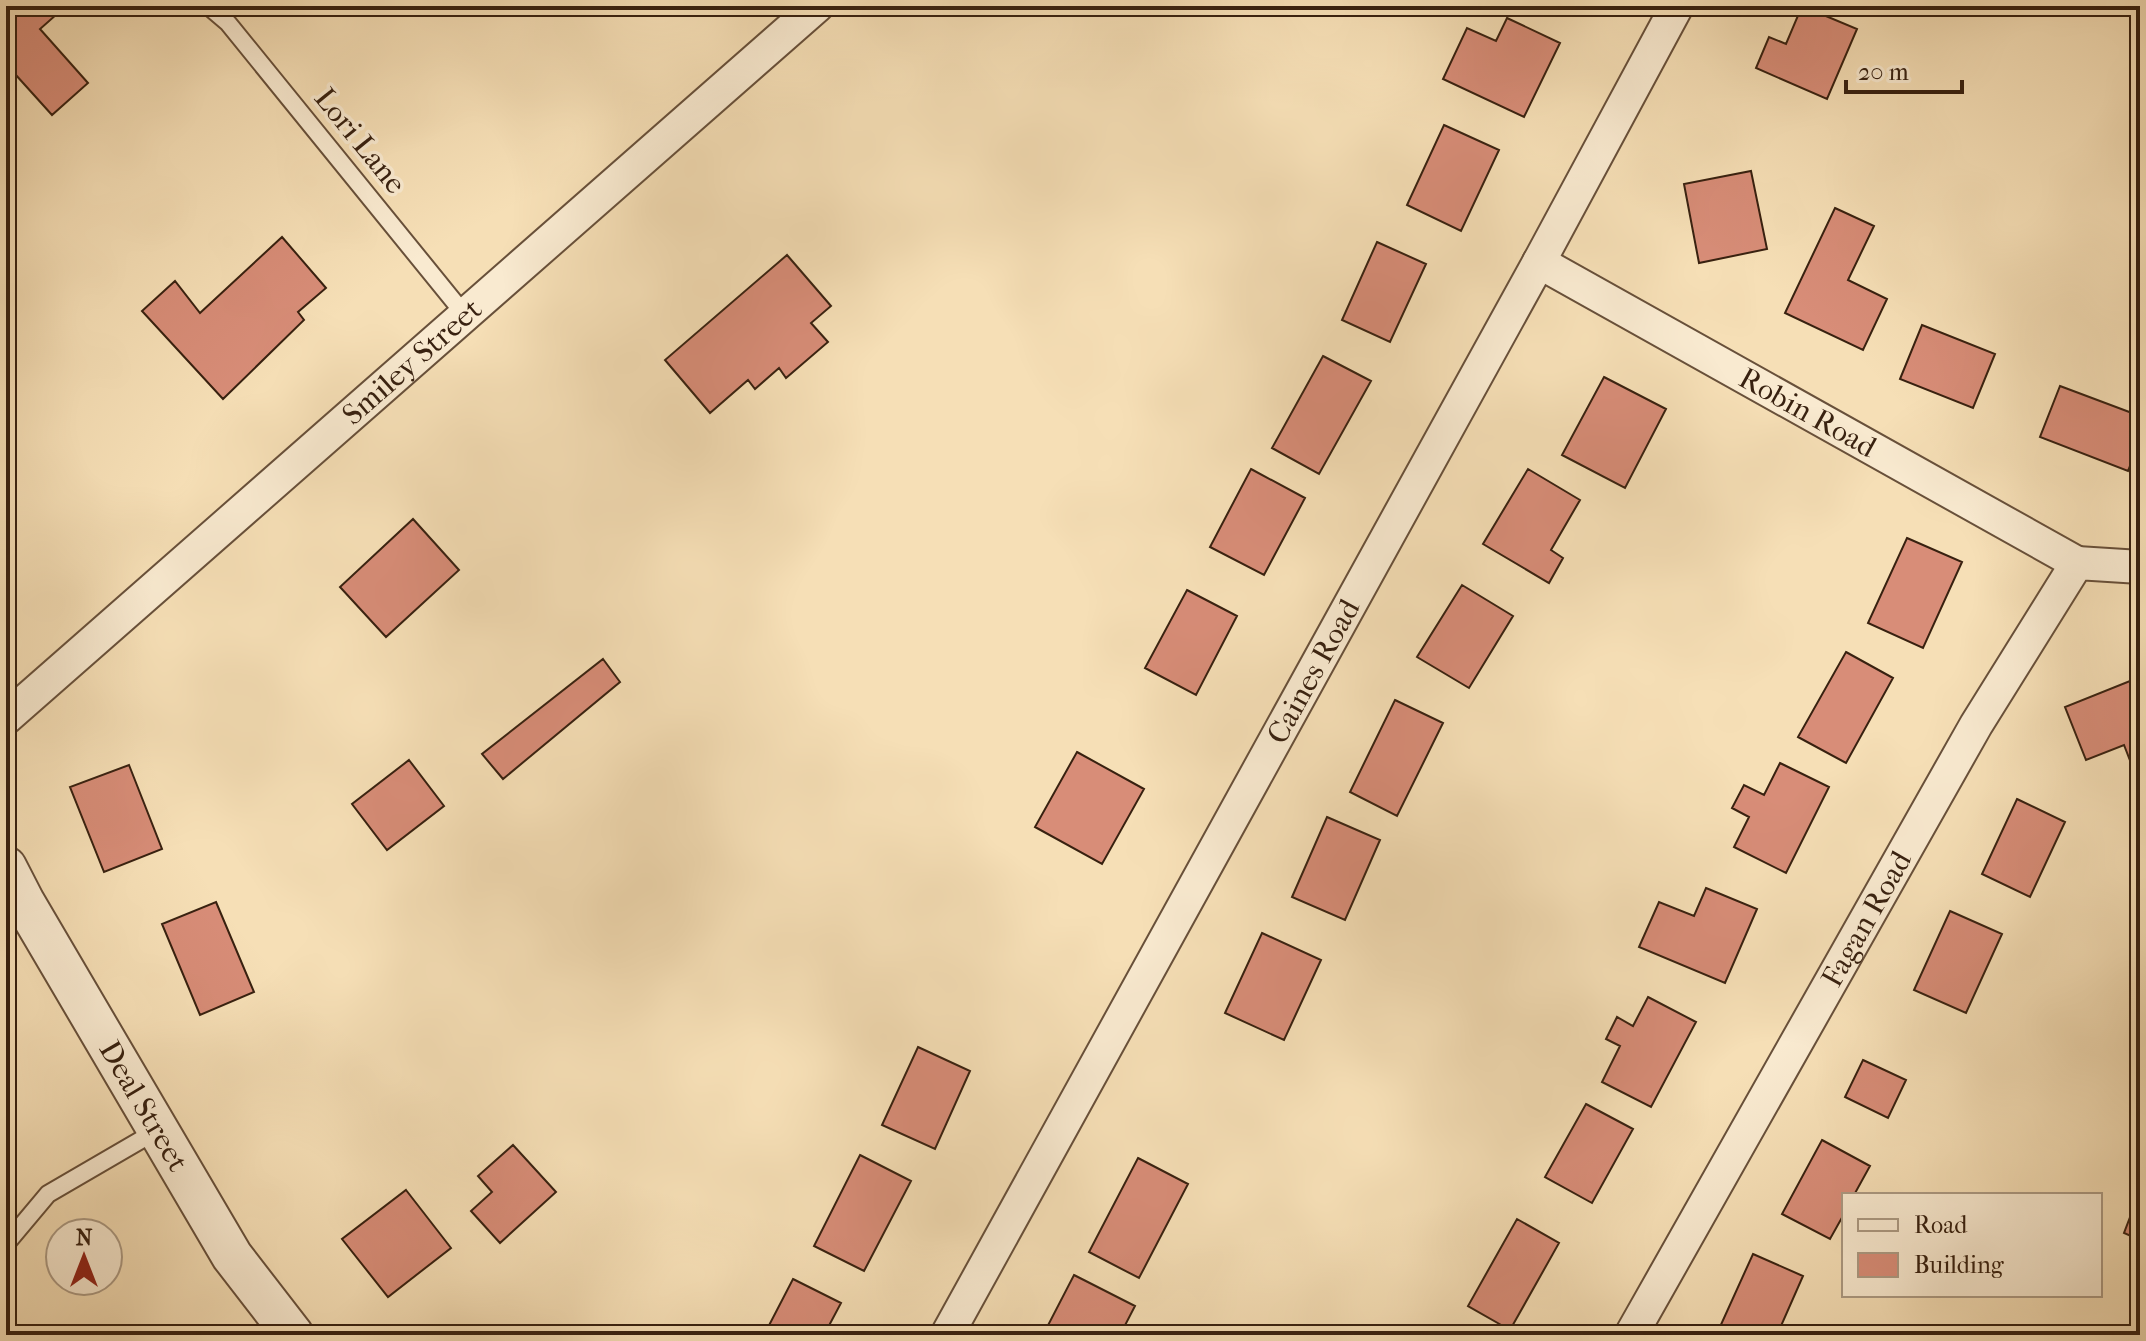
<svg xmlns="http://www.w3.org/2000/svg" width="2146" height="1341" font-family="'IM FELL French Canon',serif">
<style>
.building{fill:#d88d78;stroke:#382110;stroke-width:2}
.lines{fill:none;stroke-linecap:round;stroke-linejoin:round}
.service-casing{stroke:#68503a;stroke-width:20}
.minor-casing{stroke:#68503a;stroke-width:36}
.tertiary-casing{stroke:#68503a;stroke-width:44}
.service{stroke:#f9ead0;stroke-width:16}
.minor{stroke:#f9ead0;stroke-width:32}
.tertiary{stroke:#f9ead0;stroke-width:40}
.labels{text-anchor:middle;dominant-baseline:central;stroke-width:7;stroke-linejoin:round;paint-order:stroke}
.street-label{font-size:30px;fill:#382110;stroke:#f9ead0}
</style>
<rect width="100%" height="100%" fill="#f6dfb6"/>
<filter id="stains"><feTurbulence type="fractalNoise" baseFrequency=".0025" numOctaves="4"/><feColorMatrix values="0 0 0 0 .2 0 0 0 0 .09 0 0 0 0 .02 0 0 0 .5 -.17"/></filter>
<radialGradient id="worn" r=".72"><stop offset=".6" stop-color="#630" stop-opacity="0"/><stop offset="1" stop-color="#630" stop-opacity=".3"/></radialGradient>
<path class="building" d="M 6,6 L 66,6 L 40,29 L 88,83 L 52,115 L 6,64 Z
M 1802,6 L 1857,29 L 1827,99 L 1756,68 L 1769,37 L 1786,44 Z
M 1507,18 L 1560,43 L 1524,117 L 1443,79 L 1467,28 L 1496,41 Z
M 1444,125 L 1499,150 L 1461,231 L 1407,205 Z
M 1751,171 L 1767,249 L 1699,263 L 1684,184 Z
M 1835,208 L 1874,226 L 1848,280 L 1887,299 L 1863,350 L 1785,313 Z
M 282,237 L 326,288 L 298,312 L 304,320 L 223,399 L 142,311 L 175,281 L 200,313 Z
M 1377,242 L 1426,264 L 1390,342 L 1342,320 Z
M 787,255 L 831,306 L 811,323 L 828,342 L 786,378 L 779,368 L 755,389 L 748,380 L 710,413 L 665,360 Z
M 1922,325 L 1995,354 L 1973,408 L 1900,379 Z
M 1323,356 L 1371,381 L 1319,474 L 1272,448 Z
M 1604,377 L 1666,409 L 1625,488 L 1562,455 Z
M 2060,386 L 2140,416 L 2140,440 L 2128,471 L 2040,437 Z
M 1251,469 L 1305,498 L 1264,575 L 1210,547 Z
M 1528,469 L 1580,500 L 1551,550 L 1563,558 L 1549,583 L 1483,544 Z
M 413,519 L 459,570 L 386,637 L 340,587 Z
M 1907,538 L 1962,562 L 1923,648 L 1868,623 Z
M 1462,585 L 1513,616 L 1469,688 L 1417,657 Z
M 1187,590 L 1237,616 L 1196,695 L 1145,668 Z
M 1846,652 L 1893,678 L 1846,763 L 1798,737 Z
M 603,659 L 620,682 L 503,779 L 482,754 Z
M 2140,677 L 2140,760 L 2131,763 L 2124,745 L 2086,760 L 2065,707 Z
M 1395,700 L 1443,723 L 1397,816 L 1350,792 Z
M 1077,752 L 1144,789 L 1102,864 L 1035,827 Z
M 409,760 L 444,806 L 387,850 L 352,804 Z
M 1780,763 L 1829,787 L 1786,873 L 1734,847 L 1749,817 L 1732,808 L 1744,785 L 1764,795 Z
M 129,765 L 162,849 L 104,872 L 70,787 Z
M 2017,799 L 2065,822 L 2030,897 L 1982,874 Z
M 1327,817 L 1380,840 L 1345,920 L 1292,897 Z
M 1706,888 L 1757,909 L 1725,983 L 1639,947 L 1659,902 L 1694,916 Z
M 216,902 L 254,992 L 200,1015 L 162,924 Z
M 1950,911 L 2002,934 L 1966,1013 L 1914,990 Z
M 1262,933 L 1321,960 L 1284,1040 L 1225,1013 Z
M 1648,997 L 1696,1022 L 1651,1107 L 1602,1082 L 1620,1046 L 1606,1039 L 1617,1017 L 1633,1026 Z
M 918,1047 L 970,1071 L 935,1149 L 882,1125 Z
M 1863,1060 L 1906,1080 L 1888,1118 L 1845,1097 Z
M 1586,1104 L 1633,1129 L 1592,1203 L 1545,1177 Z
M 1822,1140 L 1870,1166 L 1854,1195 L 1844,1195 L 1844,1214 L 1830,1239 L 1782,1214 Z
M 513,1145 L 556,1192 L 500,1243 L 471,1211 L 492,1192 L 478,1176 Z
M 860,1155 L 911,1181 L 864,1271 L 814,1246 Z
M 1138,1158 L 1188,1184 L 1139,1278 L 1089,1252 Z
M 406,1190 L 451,1248 L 388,1297 L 342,1239 Z
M 2140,1191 L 2140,1240 L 2124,1233 Z
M 1517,1219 L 1559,1243 L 1510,1330 L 1468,1306 Z
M 1753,1254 L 1803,1276 L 1777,1335 L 1732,1335 L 1719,1329 Z
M 1074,1275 L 1135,1306 L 1120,1335 L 1048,1335 L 1044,1333 Z
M 793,1279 L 841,1303 L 824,1335 L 764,1335 Z"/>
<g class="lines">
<g class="service-casing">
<path id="service" d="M 208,6 L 228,23 L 465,315
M 6,1244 L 48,1194 L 158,1130"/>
</g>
<g class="minor-casing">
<g id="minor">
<path id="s1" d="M 1539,262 L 2077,563"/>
<path id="s2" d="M 6,718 L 817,6"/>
<path id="s3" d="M 947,1335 L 1539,262 L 1677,6"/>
<path id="s4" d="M 1631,1335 L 1976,725 L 2077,563 L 2140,567"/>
</g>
</g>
<g class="tertiary-casing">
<g id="tertiary">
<path id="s5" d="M 6,867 L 24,902 L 232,1256 L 293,1335"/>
</g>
</g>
<use href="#service" class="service"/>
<use href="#minor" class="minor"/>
<use href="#tertiary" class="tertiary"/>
</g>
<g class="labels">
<g class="street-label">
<text transform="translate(360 141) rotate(51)">Lori Lane</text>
<text stroke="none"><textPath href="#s2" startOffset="540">Smiley Street</textPath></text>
<text stroke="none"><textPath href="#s1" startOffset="308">Robin Road</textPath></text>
<text stroke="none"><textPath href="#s3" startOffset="758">Caines Road</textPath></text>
<text stroke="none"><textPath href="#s4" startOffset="478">Fagan Road</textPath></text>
<text stroke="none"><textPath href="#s5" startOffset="276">Deal Street</textPath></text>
</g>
</g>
<rect width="2146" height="1341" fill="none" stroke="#f6dfb6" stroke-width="32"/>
<rect x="8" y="8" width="2130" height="1325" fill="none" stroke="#382110" stroke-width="4"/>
<rect x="16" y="16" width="2114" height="1309" fill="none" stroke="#382110" stroke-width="2"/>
<rect x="1842" y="1193" width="260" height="104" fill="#f9ead0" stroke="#ac9a83" stroke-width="2"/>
<rect x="1858" y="1219" width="40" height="12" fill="#f9ead0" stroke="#ac9a83" stroke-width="2"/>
<text x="1914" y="1233" font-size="24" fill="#382110">Road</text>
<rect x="1858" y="1253" width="40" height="24" fill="#d88d78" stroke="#ac9a83" stroke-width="2"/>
<text x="1914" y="1273" font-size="24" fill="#382110">Building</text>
<g transform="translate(84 1257)"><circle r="38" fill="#f9ead0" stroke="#ac9a83" stroke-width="2"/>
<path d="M0-6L14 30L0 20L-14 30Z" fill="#8f2418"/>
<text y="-12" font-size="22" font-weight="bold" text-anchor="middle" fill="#382110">N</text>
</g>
<path d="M1846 80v12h116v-12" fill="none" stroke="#382110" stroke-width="4"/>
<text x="1858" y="80" font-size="24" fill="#382110" stroke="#f9ead0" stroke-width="6" paint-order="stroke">20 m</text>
<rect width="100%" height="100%" filter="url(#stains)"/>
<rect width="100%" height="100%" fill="url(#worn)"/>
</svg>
